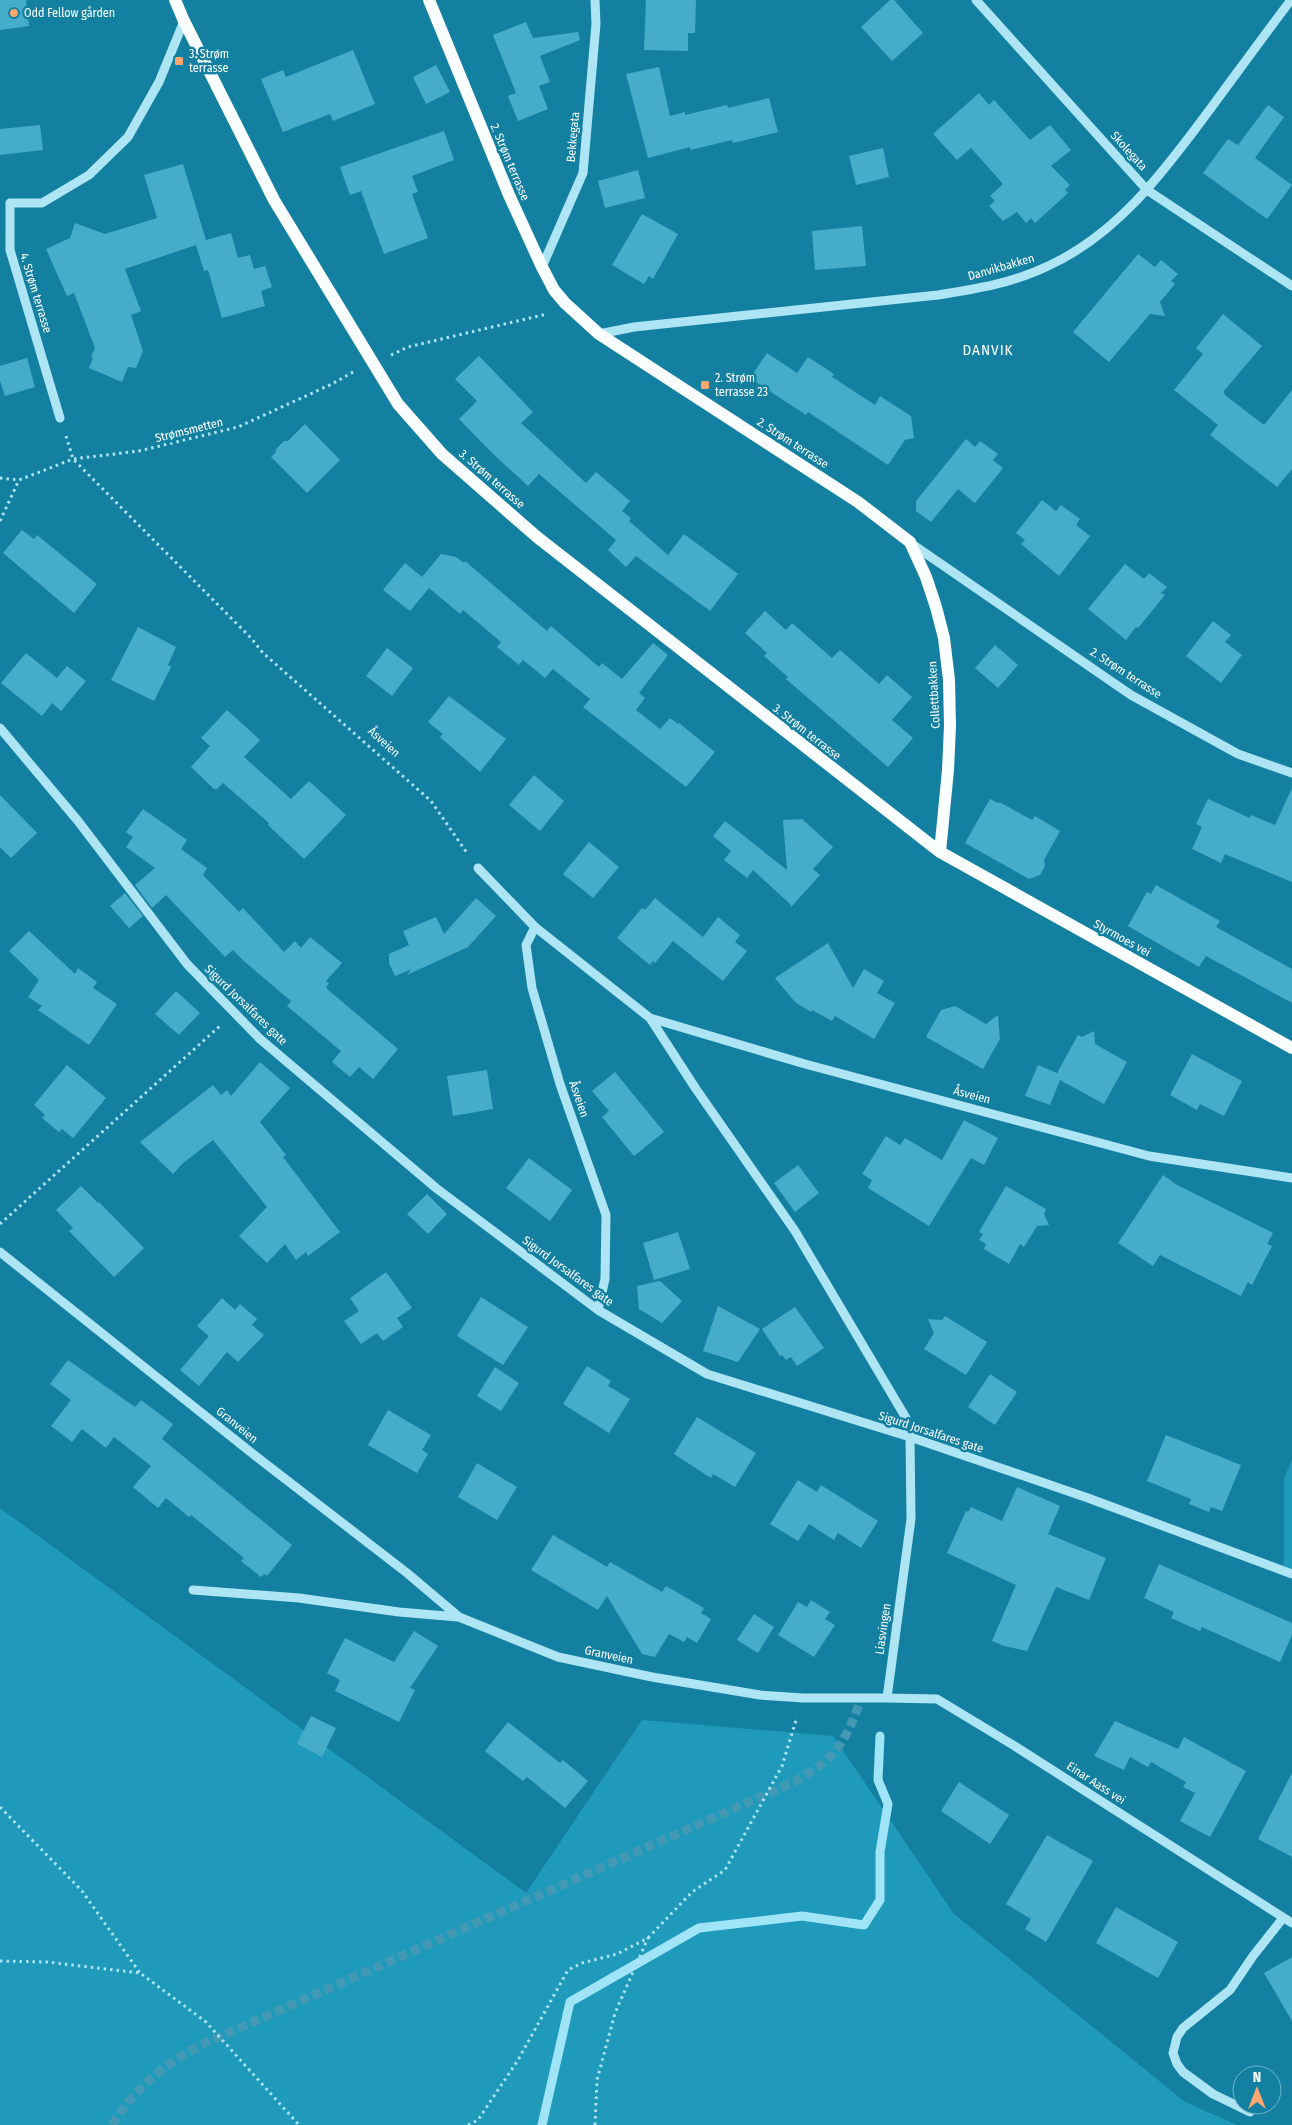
<svg xmlns="http://www.w3.org/2000/svg" width="1292" height="2125" font-family="'Fira Sans Condensed',sans-serif">
<style>
.green{fill:#209abb}
.lines{fill:none;stroke-linecap:round;stroke-linejoin:round}
.stream{stroke:#9fe5f7;stroke-width:9}
.building{fill:#45acc9}
.minor-tunnel{stroke:#4399b4;stroke-width:9;stroke-dasharray:9 4.5;stroke-linecap:butt}
.path{stroke:#ade5f4;stroke-width:3;stroke-dasharray:2.5 4;stroke-linecap:butt}
.minor{stroke:#ade5f4;stroke-width:9}
.major{stroke:#fafeff;stroke-width:12}
.poi-dot{fill:#ffa670;stroke:#1480a1;stroke-width:2}
.labels{text-anchor:middle;dominant-baseline:central;stroke-width:5;stroke-linejoin:round;paint-order:stroke}
.poi-label{font-size:12px;fill:#fff;stroke:#1480a1;text-anchor:start}
.street-label{font-size:12px;fill:#fff;stroke:#1480a1}
.quarter-label{font-size:15px;letter-spacing:1px;fill:#fff;stroke:#1480a1}
</style>
<rect width="100%" height="100%" fill="#1480a1"/>
<path class="green" d="M 1292,1460 L 1292,1574 L 1284,1571 L 1284,1478 Z
M 0,1508 L 526,1893 L 642,1720 L 833,1736 L 954,1914 L 1185,2102 L 1237,2125 L 0,2125 Z"/>
<g class="lines">
<path class="stream" d="M 542,2125 L 570,2002 L 699,1928 L 802,1916 L 864,1925 L 880,1900 L 880,1852 L 888,1804 L 878,1780 L 880,1736"/>
</g>
<path class="building" d="M 0,0 L 26,0 L 29,26 L 0,30 Z
M 646,0 L 696,0 L 695,33 L 688,33 L 688,51 L 644,50 Z
M 890,0 L 894,0 L 923,33 L 892,61 L 861,27 Z
M 526,22 L 533,38 L 578,32 L 580,40 L 540,56 L 550,82 L 539,86 L 548,109 L 518,121 L 508,96 L 516,93 L 493,35 Z
M 353,50 L 375,104 L 333,121 L 330,114 L 283,132 L 261,79 L 283,70 L 286,77 Z
M 436,65 L 450,92 L 426,104 L 413,77 Z
M 659,67 L 670,116 L 685,112 L 685,115 L 727,105 L 728,108 L 769,98 L 778,132 L 733,143 L 732,140 L 690,150 L 690,147 L 648,158 L 626,74 Z
M 979,93 L 989,105 L 994,100 L 1030,140 L 1050,125 L 1071,150 L 1051,166 L 1070,185 L 1065,190 L 1068,193 L 1035,223 L 1031,218 L 1026,223 L 1017,212 L 1003,221 L 989,206 L 995,201 L 990,196 L 1003,184 L 971,148 L 957,160 L 933,134 Z
M 1268,105 L 1284,117 L 1255,158 L 1292,185 L 1267,219 L 1203,173 L 1228,139 L 1238,145 Z
M 40,125 L 43,150 L 0,155 L 0,129 Z
M 444,131 L 454,160 L 412,176 L 418,192 L 412,194 L 428,238 L 384,254 L 361,191 L 350,195 L 340,167 Z
M 883,148 L 889,177 L 856,185 L 849,156 Z
M 183,164 L 206,240 L 231,233 L 238,258 L 250,255 L 254,269 L 265,266 L 272,287 L 261,291 L 265,306 L 222,318 L 208,270 L 204,271 L 196,245 L 125,269 L 141,311 L 131,315 L 143,351 L 136,368 L 128,367 L 122,382 L 89,368 L 93,358 L 91,357 L 95,348 L 74,293 L 67,296 L 46,249 L 70,238 L 75,223 L 105,234 L 157,218 L 144,175 Z
M 638,170 L 645,198 L 605,208 L 598,181 Z
M 642,214 L 678,234 L 653,279 L 649,276 L 644,284 L 612,265 Z
M 862,226 L 866,266 L 815,270 L 812,231 Z
M 1138,254 L 1155,267 L 1161,260 L 1178,274 L 1171,281 L 1175,284 L 1160,302 L 1165,316 L 1150,314 L 1109,362 L 1073,332 Z
M 1223,314 L 1262,346 L 1223,392 L 1226,396 L 1264,425 L 1292,390 L 1292,469 L 1277,487 L 1210,435 L 1218,425 L 1174,390 L 1203,354 L 1196,348 Z
M 767,353 L 797,373 L 808,357 L 834,374 L 832,377 L 875,405 L 880,396 L 911,416 L 914,438 L 905,440 L 888,465 L 808,412 L 806,415 L 750,378 Z
M 479,356 L 533,412 L 521,423 L 586,483 L 596,472 L 630,501 L 622,511 L 631,518 L 629,521 L 668,555 L 684,534 L 738,574 L 710,611 L 636,556 L 626,567 L 608,550 L 616,540 L 539,474 L 528,486 L 491,452 L 459,419 L 477,401 L 455,379 Z
M 27,358 L 35,387 L 5,396 L 0,381 L 0,366 Z
M 305,424 L 340,460 L 307,493 L 271,457 L 276,452 L 276,449 L 284,441 L 288,441 Z
M 966,439 L 975,447 L 980,441 L 998,454 L 993,460 L 1003,468 L 975,503 L 958,489 L 931,522 L 916,511 L 916,501 Z
M 1042,500 L 1056,511 L 1061,505 L 1080,519 L 1076,525 L 1090,536 L 1059,576 L 1021,544 L 1025,540 L 1016,533 Z
M 22,530 L 34,539 L 37,535 L 97,584 L 74,613 L 3,553 Z
M 441,554 L 456,557 L 464,563 L 465,561 L 547,631 L 551,626 L 599,667 L 602,663 L 622,679 L 653,643 L 668,655 L 639,693 L 645,698 L 636,710 L 660,729 L 670,718 L 678,724 L 679,723 L 715,752 L 686,787 L 583,707 L 590,699 L 553,669 L 545,678 L 523,660 L 519,665 L 497,647 L 501,642 L 463,610 L 460,614 L 429,588 L 410,611 L 383,590 L 405,563 L 422,577 Z
M 1125,564 L 1144,579 L 1149,573 L 1167,587 L 1161,593 L 1165,595 L 1138,628 L 1136,627 L 1126,640 L 1088,609 Z
M 765,611 L 786,630 L 792,623 L 832,658 L 840,650 L 879,684 L 887,675 L 912,697 L 892,720 L 913,738 L 888,767 L 786,679 L 788,677 L 764,656 L 767,653 L 745,633 Z
M 1213,621 L 1231,635 L 1225,642 L 1242,655 L 1221,683 L 1186,656 Z
M 138,627 L 176,647 L 168,665 L 171,667 L 154,701 L 111,680 Z
M 995,645 L 1018,665 L 998,688 L 975,668 Z
M 387,648 L 413,668 L 392,696 L 366,676 Z
M 26,653 L 57,678 L 67,666 L 86,681 L 61,711 L 52,703 L 42,716 L 1,683 Z
M 449,696 L 506,739 L 480,772 L 440,737 L 443,734 L 428,722 Z
M 227,710 L 260,740 L 244,757 L 291,799 L 309,781 L 346,815 L 304,859 L 268,825 L 269,823 L 223,783 L 217,789 L 214,789 L 191,767 L 210,746 L 201,738 Z
M 534,775 L 564,801 L 540,831 L 509,805 Z
M 1292,788 L 1292,882 L 1225,854 L 1221,863 L 1192,849 L 1202,827 L 1196,824 L 1208,799 L 1250,818 L 1251,815 L 1275,825 Z
M 0,795 L 37,833 L 11,858 L 0,847 Z
M 990,799 L 998,803 L 999,802 L 1032,820 L 1035,816 L 1060,831 L 1044,860 L 1045,866 L 1040,875 L 1029,879 L 965,843 Z
M 143,809 L 187,840 L 181,849 L 207,868 L 203,875 L 239,912 L 243,908 L 284,952 L 295,941 L 301,948 L 310,937 L 342,963 L 326,981 L 329,983 L 326,988 L 398,1049 L 373,1079 L 359,1067 L 350,1077 L 332,1062 L 341,1051 L 287,1006 L 291,1001 L 245,962 L 233,950 L 225,957 L 166,895 L 152,908 L 135,885 L 155,868 L 126,847 L 133,837 L 126,832 Z
M 802,819 L 833,847 L 813,869 L 820,875 L 791,907 L 790,904 L 753,870 L 747,878 L 724,860 L 731,851 L 713,836 L 725,821 L 787,870 L 783,820 Z
M 589,842 L 619,867 L 593,898 L 563,874 Z
M 1156,885 L 1220,921 L 1216,927 L 1292,969 L 1292,1003 L 1206,956 L 1199,967 L 1128,926 L 1147,892 L 1151,894 Z
M 125,893 L 143,916 L 129,928 L 110,906 Z
M 476,898 L 496,916 L 468,947 L 407,975 L 412,969 L 395,976 L 389,963 L 389,954 L 409,945 L 403,931 L 436,917 L 444,934 Z
M 655,898 L 703,937 L 718,917 L 740,935 L 735,942 L 747,951 L 723,981 L 673,941 L 655,963 L 653,961 L 650,965 L 617,938 L 642,908 L 645,910 Z
M 29,931 L 75,974 L 78,968 L 97,982 L 93,988 L 117,1004 L 89,1045 L 38,1010 L 42,1006 L 28,997 L 39,980 L 9,951 Z
M 828,943 L 853,988 L 864,969 L 884,981 L 877,993 L 895,1003 L 874,1039 L 835,1016 L 832,1021 L 812,1010 L 811,1012 L 795,1002 L 775,978 Z
M 176,991 L 200,1013 L 179,1035 L 155,1014 Z
M 955,1006 L 986,1024 L 998,1015 L 1000,1039 L 983,1069 L 926,1037 L 941,1010 Z
M 1094,1031 L 1095,1044 L 1127,1062 L 1104,1104 L 1060,1080 L 1050,1105 L 1025,1096 L 1038,1065 L 1057,1073 L 1078,1035 L 1082,1037 Z
M 1192,1054 L 1242,1081 L 1224,1116 L 1200,1104 L 1197,1110 L 1170,1095 Z
M 260,1062 L 290,1088 L 260,1122 L 286,1155 L 283,1157 L 340,1232 L 308,1256 L 306,1252 L 296,1260 L 285,1244 L 267,1263 L 239,1236 L 267,1207 L 213,1140 L 183,1163 L 173,1174 L 140,1142 L 213,1085 L 221,1095 L 227,1090 L 231,1096 Z
M 67,1065 L 106,1098 L 73,1138 L 62,1129 L 59,1132 L 42,1118 L 45,1115 L 34,1105 Z
M 487,1070 L 493,1109 L 453,1116 L 447,1076 Z
M 615,1072 L 664,1132 L 634,1156 L 602,1117 L 609,1111 L 592,1091 Z
M 964,1120 L 998,1138 L 984,1165 L 971,1158 L 929,1226 L 868,1188 L 872,1180 L 862,1174 L 886,1136 L 900,1145 L 905,1138 L 942,1160 Z
M 529,1158 L 572,1190 L 550,1221 L 506,1188 Z
M 798,1165 L 819,1193 L 795,1212 L 774,1183 Z
M 1163,1175 L 1177,1185 L 1273,1233 L 1267,1244 L 1272,1246 L 1252,1285 L 1248,1282 L 1241,1296 L 1160,1255 L 1153,1266 L 1118,1243 Z
M 81,1186 L 98,1203 L 99,1202 L 144,1248 L 114,1277 L 69,1231 L 73,1228 L 56,1210 Z
M 1006,1186 L 1046,1209 L 1044,1214 L 1049,1225 L 1037,1226 L 1024,1247 L 1020,1244 L 1009,1264 L 984,1249 L 986,1244 L 979,1240 L 983,1234 L 979,1232 Z
M 427,1194 L 447,1214 L 428,1234 L 407,1214 Z
M 678,1232 L 690,1269 L 654,1280 L 643,1243 Z
M 386,1272 L 412,1308 L 397,1318 L 403,1327 L 383,1341 L 377,1333 L 361,1344 L 344,1321 L 359,1311 L 350,1298 Z
M 660,1281 L 682,1301 L 662,1323 L 639,1309 L 637,1286 Z
M 481,1297 L 528,1327 L 503,1365 L 457,1336 Z
M 222,1298 L 235,1310 L 240,1304 L 257,1319 L 252,1325 L 264,1335 L 238,1362 L 227,1352 L 199,1386 L 180,1370 L 209,1336 L 197,1326 Z
M 718,1306 L 760,1329 L 738,1362 L 703,1351 Z
M 795,1307 L 824,1348 L 797,1366 L 791,1357 L 786,1360 L 782,1355 L 780,1356 L 762,1329 Z
M 945,1316 L 987,1342 L 966,1375 L 924,1349 L 934,1333 L 928,1319 L 942,1320 Z
M 68,1360 L 135,1407 L 141,1400 L 173,1424 L 162,1439 L 292,1545 L 267,1576 L 264,1574 L 261,1577 L 241,1561 L 244,1558 L 191,1515 L 189,1517 L 166,1498 L 158,1508 L 133,1487 L 151,1466 L 114,1437 L 106,1448 L 82,1429 L 72,1442 L 51,1426 L 71,1400 L 50,1384 Z
M 587,1366 L 611,1381 L 608,1386 L 630,1399 L 609,1433 L 563,1404 Z
M 495,1367 L 519,1383 L 501,1411 L 477,1396 Z
M 990,1374 L 1017,1392 L 995,1425 L 968,1407 Z
M 388,1410 L 431,1435 L 422,1450 L 428,1454 L 417,1473 L 368,1445 Z
M 697,1417 L 756,1453 L 735,1487 L 713,1474 L 711,1478 L 674,1454 Z
M 1166,1435 L 1241,1465 L 1222,1511 L 1211,1507 L 1209,1512 L 1189,1504 L 1191,1499 L 1147,1481 Z
M 477,1463 L 517,1487 L 497,1520 L 458,1497 Z
M 798,1480 L 817,1492 L 821,1485 L 878,1521 L 861,1548 L 838,1533 L 834,1540 L 809,1524 L 798,1541 L 770,1524 Z
M 1017,1487 L 1060,1506 L 1048,1534 L 1106,1558 L 1089,1600 L 1056,1587 L 1027,1651 L 1004,1646 L 992,1641 L 1016,1585 L 947,1553 L 966,1511 L 968,1512 L 971,1507 L 1002,1521 Z
M 553,1535 L 607,1567 L 610,1562 L 662,1592 L 666,1586 L 704,1608 L 701,1613 L 711,1619 L 697,1643 L 687,1637 L 684,1642 L 669,1634 L 655,1657 L 642,1654 L 607,1596 L 598,1610 L 531,1570 Z
M 1159,1564 L 1292,1623 L 1292,1635 L 1280,1662 L 1202,1627 L 1200,1631 L 1171,1618 L 1174,1612 L 1144,1598 Z
M 811,1600 L 830,1612 L 825,1619 L 835,1625 L 814,1657 L 778,1635 L 798,1602 L 807,1607 Z
M 754,1614 L 774,1627 L 758,1653 L 737,1640 Z
M 414,1631 L 438,1646 L 410,1688 L 415,1690 L 399,1722 L 335,1691 L 340,1680 L 327,1673 L 345,1638 L 394,1662 Z
M 311,1716 L 336,1728 L 322,1757 L 297,1744 Z
M 1115,1721 L 1178,1749 L 1184,1737 L 1246,1771 L 1210,1837 L 1180,1821 L 1195,1793 L 1183,1787 L 1186,1782 L 1151,1762 L 1148,1767 L 1130,1757 L 1124,1770 L 1094,1756 Z
M 508,1722 L 560,1763 L 563,1760 L 588,1781 L 565,1808 L 527,1777 L 523,1781 L 485,1751 Z
M 1292,1773 L 1292,1857 L 1258,1839 Z
M 959,1782 L 1009,1815 L 990,1844 L 941,1811 Z
M 1047,1835 L 1093,1861 L 1046,1942 L 1025,1929 L 1031,1919 L 1006,1904 Z
M 1116,1907 L 1178,1942 L 1158,1978 L 1096,1943 Z
M 1292,1957 L 1292,2021 L 1264,1973 Z"/>
<g class="lines">
<path class="minor-tunnel" d="M 112,2125 C 136,2087 162,2066 201,2045 L 794,1782 C 838,1757 844,1744 862,1697"/>
<path class="path" d="M 391,355 L 408,347 L 547,314
M 66,436 L 73,459 L 251,638 L 263,653 L 431,801 L 467,853
M 0,478 L 19,480 L 73,459 L 139,451 L 238,427 L 332,384 L 355,371
M 0,521 L 19,480
M 0,1224 L 221,1025
M 0,1807 L 82,1891 L 140,1973
M 0,1961 L 47,1962 L 140,1973 L 206,2022 L 299,2125
M 468,2125 L 478,2120 L 518,2060 L 568,1970 L 582,1963 L 617,1954 L 648,1938 L 692,1892 L 725,1870 L 782,1766 L 797,1717
M 595,2125 L 597,2080 L 615,2013 L 648,1938"/>
<path class="minor" d="M 976,0 L 1147,190 L 1292,286
M 542,267 L 583,173 L 596,24 L 595,0
M 599,334 L 634,327 L 938,295 C 976,289 1013,283 1048,266 C 1116,235 1162,174 1205,116 C 1234,77 1262,38 1291,0
M 60,418 L 10,250 L 10,203 L 42,203 L 89,175 L 128,137 L 159,82 L 184,21
M 912,544 L 1131,695 L 1238,754 L 1292,773
M 0,728 L 78,821 L 187,964 L 260,1039 L 436,1188 L 598,1310 L 707,1374 L 910,1437 L 1088,1498 L 1292,1574
M 478,868 L 535,927 L 650,1018 L 805,1064 L 1149,1156 L 1292,1178
M 535,927 L 526,945 L 532,988 L 560,1084 L 606,1215 L 605,1279 L 598,1310
M 0,1252 L 253,1454 L 407,1573 L 459,1617 L 558,1657 L 652,1677 L 760,1695 L 803,1698 L 887,1698 L 911,1519 L 910,1437 L 906,1418 L 795,1231 L 696,1089 L 650,1018
M 193,1590 L 299,1598 L 399,1612 L 458,1617
M 887,1698 L 937,1699 L 1013,1745 L 1292,1923
M 1250,2112 L 1213,2094 L 1183,2072 L 1177,2064 L 1173,2053 L 1177,2037 L 1183,2028 L 1230,1990 L 1253,1956 L 1283,1918"/>
<path class="major" d="M 175,0 L 184,21 L 274,200 L 398,404 L 442,454 L 537,537 L 940,852 L 1292,1048
M 429,0 L 509,195 L 542,267 L 554,290 L 565,303 L 599,334 L 858,502 L 910,542 L 926,577 L 936,607 L 944,638 L 949,680 L 950,726 L 948,770 L 940,852"/>
</g>
<g class="poi-dot">
<circle cx="14" cy="13" r="5"/>
<rect x="174" y="56" width="10" height="10" rx="2.5"/>
<rect x="700" y="380" width="10" height="10" rx="2.5"/>
</g>
<g class="labels">
<g class="poi-label">
<text x="24" y="13">Odd Fellow gården</text>
<text x="189" y="54">3. Strøm<tspan x="189" dy="14">terrasse</tspan></text>
<text x="715" y="378">2. Strøm<tspan x="715" dy="14">terrasse 23</tspan></text>
</g>
<g class="street-label">
<text transform="translate(573 137) rotate(-85)">Bekkegata</text>
<text transform="translate(1129 151) rotate(48)">Skolegata</text>
<text transform="translate(510 162) rotate(67)">2. Strøm terrasse</text>
<text transform="translate(1001 267) rotate(-16)">Danvikbakken</text>
<text transform="translate(36 293) rotate(73)">4. Strøm terrasse</text>
<text transform="translate(189 430) rotate(-14)">Strømsmetten</text>
<text transform="translate(793 443) rotate(33)">2. Strøm terrasse</text>
<text transform="translate(492 479) rotate(41)">3. Strøm terrasse</text>
<text transform="translate(1126 673) rotate(33)">2. Strøm terrasse</text>
<text transform="translate(934 695) rotate(-93)">Collettbakken</text>
<text transform="translate(807 732) rotate(38)">3. Strøm terrasse</text>
<text transform="translate(384 742) rotate(42)">Åsveien</text>
<text transform="translate(1122 938) rotate(29)">Styrmoes vei</text>
<text transform="translate(246 1005) rotate(44)">Sigurd Jorsalfares gate</text>
<text transform="translate(972 1095) rotate(15)">Åsveien</text>
<text transform="translate(579 1099) rotate(71)">Åsveien</text>
<text transform="translate(568 1271) rotate(36)">Sigurd Jorsalfares gate</text>
<text transform="translate(237 1425) rotate(39)">Granveien</text>
<text transform="translate(931 1432) rotate(18)">Sigurd Jorsalfares gate</text>
<text transform="translate(883 1629) rotate(-82)">Liasvingen</text>
<text transform="translate(609 1655) rotate(12)">Granveien</text>
<text transform="translate(1096 1783) rotate(33)">Einar Aass vei</text>
</g>
<g class="quarter-label">
<text x="988" y="350">DANVIK</text>
</g>
</g>
<g transform="translate(1257 2090)"><circle r="24" fill="#1480a1" stroke="#72b3c7"/>
<path d="M0-4L9 19L0 12L-9 19Z" fill="#ffa670"/>
<text y="-8" font-size="14" font-weight="bold" text-anchor="middle" fill="#ffffff">N</text>
</g>
</svg>
